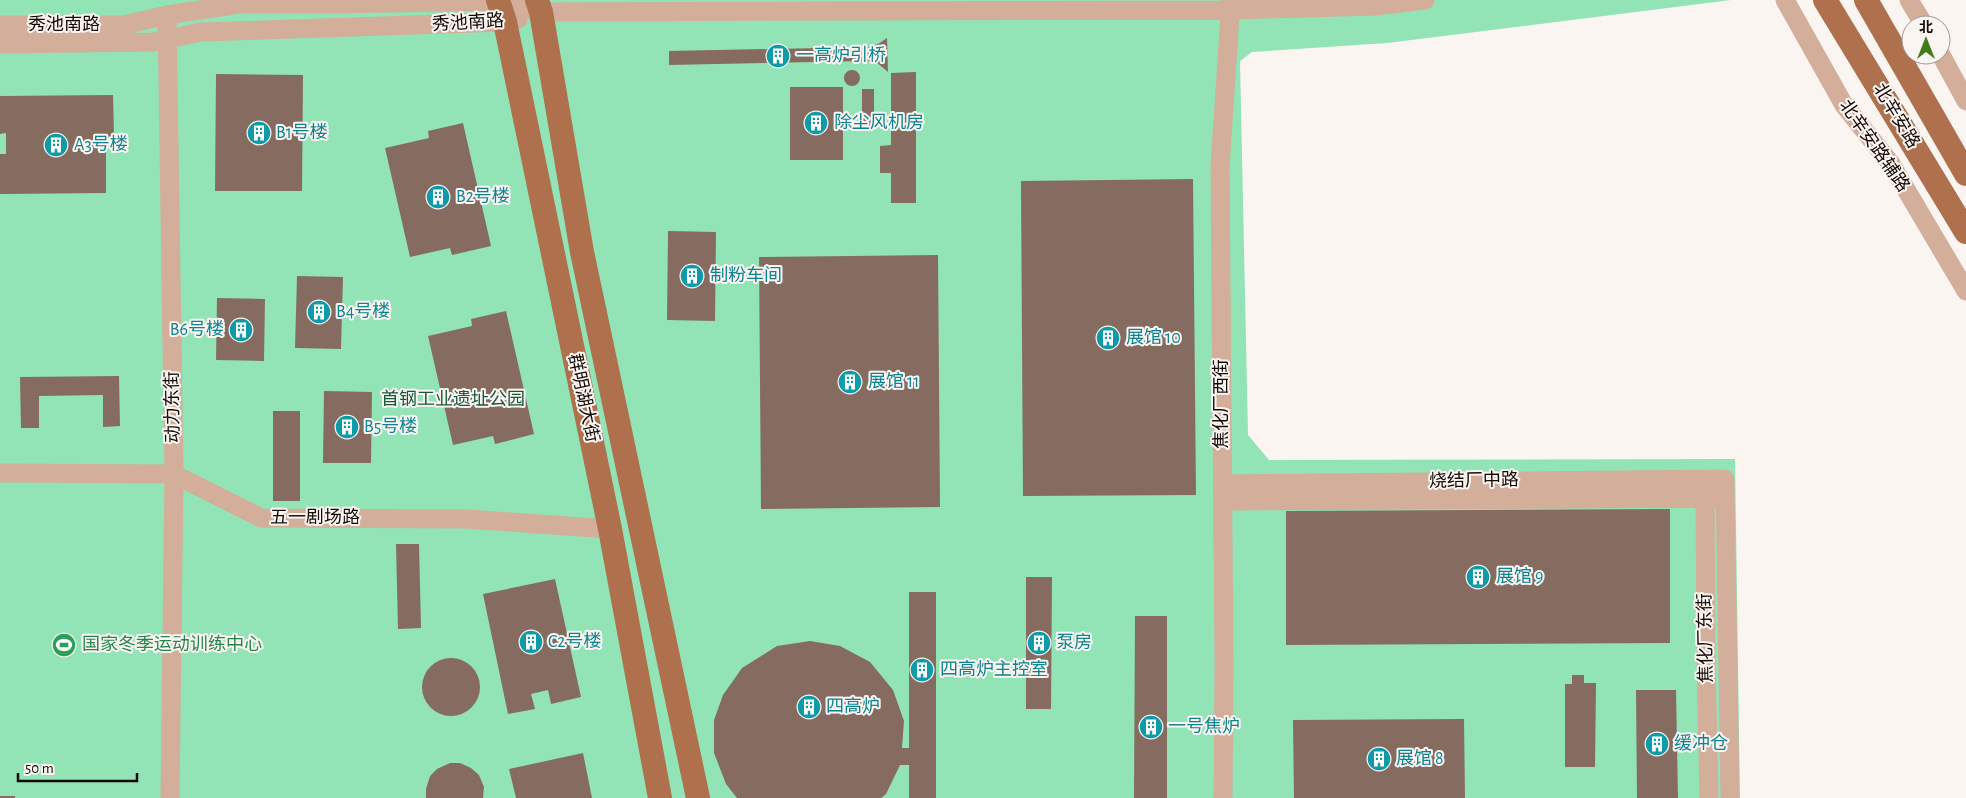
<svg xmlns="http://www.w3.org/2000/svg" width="1966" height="798" font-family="'Alegreya Sans','Noto Sans SC',sans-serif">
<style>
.green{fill:#92e3b6}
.building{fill:#866c60}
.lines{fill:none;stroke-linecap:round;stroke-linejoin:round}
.minor{stroke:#d2ae9b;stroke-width:19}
.major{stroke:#ae704d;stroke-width:24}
.labels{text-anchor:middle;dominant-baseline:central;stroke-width:4;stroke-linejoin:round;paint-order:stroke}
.street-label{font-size:18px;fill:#120905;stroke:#fbf5f2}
.culture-label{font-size:18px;fill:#0d838f;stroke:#fbf5f2;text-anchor:start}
.park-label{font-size:18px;fill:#145739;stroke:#fbf5f2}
.leisure-label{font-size:18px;fill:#27864d;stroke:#fbf5f2;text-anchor:start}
</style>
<rect width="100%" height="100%" fill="#fbf5f2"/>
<path class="green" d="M 0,0 L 1731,0 L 1387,43 L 1252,52 L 1240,61 L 1248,435 L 1269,460 L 1735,459 L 1740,798 L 0,798 Z"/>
<path class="building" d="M 887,38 L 888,72 L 876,62 L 866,61 L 669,65 L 669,51 L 868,47 L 878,44 Z
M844 78a8 8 0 1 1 16 0a8 8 0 1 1-16 0Z
M 916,72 L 916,203 L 891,203 L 891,173 L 880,173 L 880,146 L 891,145 L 891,73 Z
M 216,74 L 303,75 L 302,191 L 215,191 Z
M 790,87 L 843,87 L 843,160 L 790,160 Z
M 862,89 L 874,89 L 874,126 L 862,126 Z
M 113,95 L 114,137 L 106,137 L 106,193 L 0,194 L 0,154 L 6,154 L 6,133 L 0,134 L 0,96 Z
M 463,123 L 491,246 L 452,255 L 450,248 L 410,257 L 385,148 L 429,138 L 428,131 Z
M 1193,179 L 1196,495 L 1023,496 L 1021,181 Z
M 668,231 L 716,232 L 715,321 L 667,320 Z
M 938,255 L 940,507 L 761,509 L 759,257 Z
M 297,276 L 343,277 L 341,349 L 295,348 Z
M 217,298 L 265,299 L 264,361 L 216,360 Z
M 506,311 L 534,434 L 495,444 L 493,436 L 453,445 L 428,336 L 472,326 L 471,319 Z
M 119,376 L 120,426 L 103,427 L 103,395 L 39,396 L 39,428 L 21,428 L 20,377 Z
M 324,391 L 372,392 L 371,463 L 323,463 Z
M 273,411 L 300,411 L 300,501 L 273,501 Z
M 1670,509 L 1670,643 L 1286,645 L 1286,511 Z
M 396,544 L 419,544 L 421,628 L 398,629 Z
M 1026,577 L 1052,577 L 1051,709 L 1026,709 Z
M 555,579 L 581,697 L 551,704 L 548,690 L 531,694 L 535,709 L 508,714 L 483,594 Z
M 909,592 L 936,592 L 936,798 L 909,798 L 909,765 L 900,765 L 886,794 L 881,798 L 737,798 L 726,784 L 714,753 L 714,720 L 723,695 L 742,668 L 777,646 L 810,641 L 840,646 L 870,662 L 893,690 L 904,721 L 902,748 L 909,748 Z
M 1135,616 L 1167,616 L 1167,798 L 1134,798 Z
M422 687a29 29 0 1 1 58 0a29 29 0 1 1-58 0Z
M 1572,675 L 1584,675 L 1584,683 L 1596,683 L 1595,767 L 1565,767 L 1565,684 L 1572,684 Z
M 1636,690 L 1676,690 L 1678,798 L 1637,798 Z
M 1464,719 L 1465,798 L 1294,798 L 1293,720 Z
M 583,753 L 592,798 L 516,798 L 509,769 Z
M 450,763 L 460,763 L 471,768 L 479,775 L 484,787 L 483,798 L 426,798 L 426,789 L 430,776 L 437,769 Z
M 0,796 L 15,796 L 15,798 L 0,798 Z"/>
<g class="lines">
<path class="minor" d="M 1785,0 L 1844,105 L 1891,164 L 1966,291
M 1909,0 L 1924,25
M 167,15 L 174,474 L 170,798
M 0,25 L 124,25 L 167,15 L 239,4 L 330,4 L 498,1 L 541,12 L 1231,10 L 1374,6 L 1425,0
M 0,44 L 153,42 L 201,32 L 505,22 L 518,19
M 1941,55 L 1966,101
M 0,473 L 174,474 L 261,518 L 467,519 L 610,529
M 1222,484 L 1725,479 L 1730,798
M 1705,485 L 1706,660 L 1709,798
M 1223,501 L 1725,498
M 1223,798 L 1224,663 L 1220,166 L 1231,0"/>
<path class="major" d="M 498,0 L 505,22 L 610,529 L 660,798
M 537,0 L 541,12 L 582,252 L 698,798
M 1825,0 L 1966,232
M 1866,0 L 1966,174"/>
</g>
<defs>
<g id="building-disc" transform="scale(1.25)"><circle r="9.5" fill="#0f9aa8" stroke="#fbf5f2"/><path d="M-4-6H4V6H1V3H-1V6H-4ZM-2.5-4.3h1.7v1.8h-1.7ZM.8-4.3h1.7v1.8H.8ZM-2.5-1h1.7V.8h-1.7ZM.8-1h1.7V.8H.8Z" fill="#fff"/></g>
<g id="stadium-disc" transform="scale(1.25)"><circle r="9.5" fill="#2e9e5b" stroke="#fbf5f2"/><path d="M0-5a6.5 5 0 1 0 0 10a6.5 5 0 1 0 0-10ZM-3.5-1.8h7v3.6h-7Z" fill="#fff"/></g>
</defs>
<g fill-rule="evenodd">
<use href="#building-disc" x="778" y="56"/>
<use href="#building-disc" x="816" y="123"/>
<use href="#building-disc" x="259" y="133"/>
<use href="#building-disc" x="56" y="145"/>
<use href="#building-disc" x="438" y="197"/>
<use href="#building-disc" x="692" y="276"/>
<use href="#building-disc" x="319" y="312"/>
<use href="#building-disc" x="241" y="330"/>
<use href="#building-disc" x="1108" y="338"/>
<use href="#building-disc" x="850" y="382"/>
<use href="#building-disc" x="347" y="427"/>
<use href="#building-disc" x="1478" y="577"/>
<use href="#building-disc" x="531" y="642"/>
<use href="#building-disc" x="1039" y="643"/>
<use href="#stadium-disc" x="64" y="645"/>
<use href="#building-disc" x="922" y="670"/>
<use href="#building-disc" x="809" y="707"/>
<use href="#building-disc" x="1151" y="727"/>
<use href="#building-disc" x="1657" y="744"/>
<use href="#building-disc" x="1379" y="759"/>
</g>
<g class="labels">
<g class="street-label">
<text transform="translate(468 23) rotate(-3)">秀池南路</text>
<text x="64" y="25">秀池南路</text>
<text transform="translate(1896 116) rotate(59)">北辛安路</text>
<text transform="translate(1874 146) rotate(55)">北辛安路辅路</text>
<text transform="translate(583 398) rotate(78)">群明湖大街</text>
<text transform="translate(1222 404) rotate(-90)">焦化厂西街</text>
<text transform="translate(173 407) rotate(-91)">动力东街</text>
<text transform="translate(1474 481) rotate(-1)">烧结厂中路</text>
<text x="315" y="518">五一剧场路</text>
<text transform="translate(1706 638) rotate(-91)">焦化厂东街</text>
</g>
<g class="culture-label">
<text x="796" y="56">一高炉引桥</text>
<text x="834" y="123">除尘风机房</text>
<text x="276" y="133">B1号楼</text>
<text x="74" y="145">A3号楼</text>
<text x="456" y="197">B2号楼</text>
<text x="710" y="276">制粉车间</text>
<text x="336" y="312">B4号楼</text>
<text x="224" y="330" text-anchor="end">B6号楼</text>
<text x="1126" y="338">展馆 10</text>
<text x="868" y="382">展馆 11</text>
<text x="364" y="427">B5号楼</text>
<text x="1496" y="577">展馆 9</text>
<text x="548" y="642">C2号楼</text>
<text x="1056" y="643">泵房</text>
<text x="940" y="670">四高炉主控室</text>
<text x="826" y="707">四高炉</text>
<text x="1168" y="727">一号焦炉</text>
<text x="1674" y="744">缓冲仓</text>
<text x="1396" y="759">展馆 8</text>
</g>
<g class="park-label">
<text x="453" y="400">首钢工业遗址公园</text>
</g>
<g class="leisure-label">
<text x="82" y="645">国家冬季运动训练中心</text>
</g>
</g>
<g transform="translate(1926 40)"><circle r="24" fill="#fbf5f2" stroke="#9e9793"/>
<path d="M0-4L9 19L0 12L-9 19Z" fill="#407d19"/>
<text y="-8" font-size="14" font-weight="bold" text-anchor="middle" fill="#120905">北</text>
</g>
<path d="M18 773v8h119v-8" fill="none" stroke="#120905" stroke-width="2.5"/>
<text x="25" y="773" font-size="15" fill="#120905" stroke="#fbf5f2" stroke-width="4" paint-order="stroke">50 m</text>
</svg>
